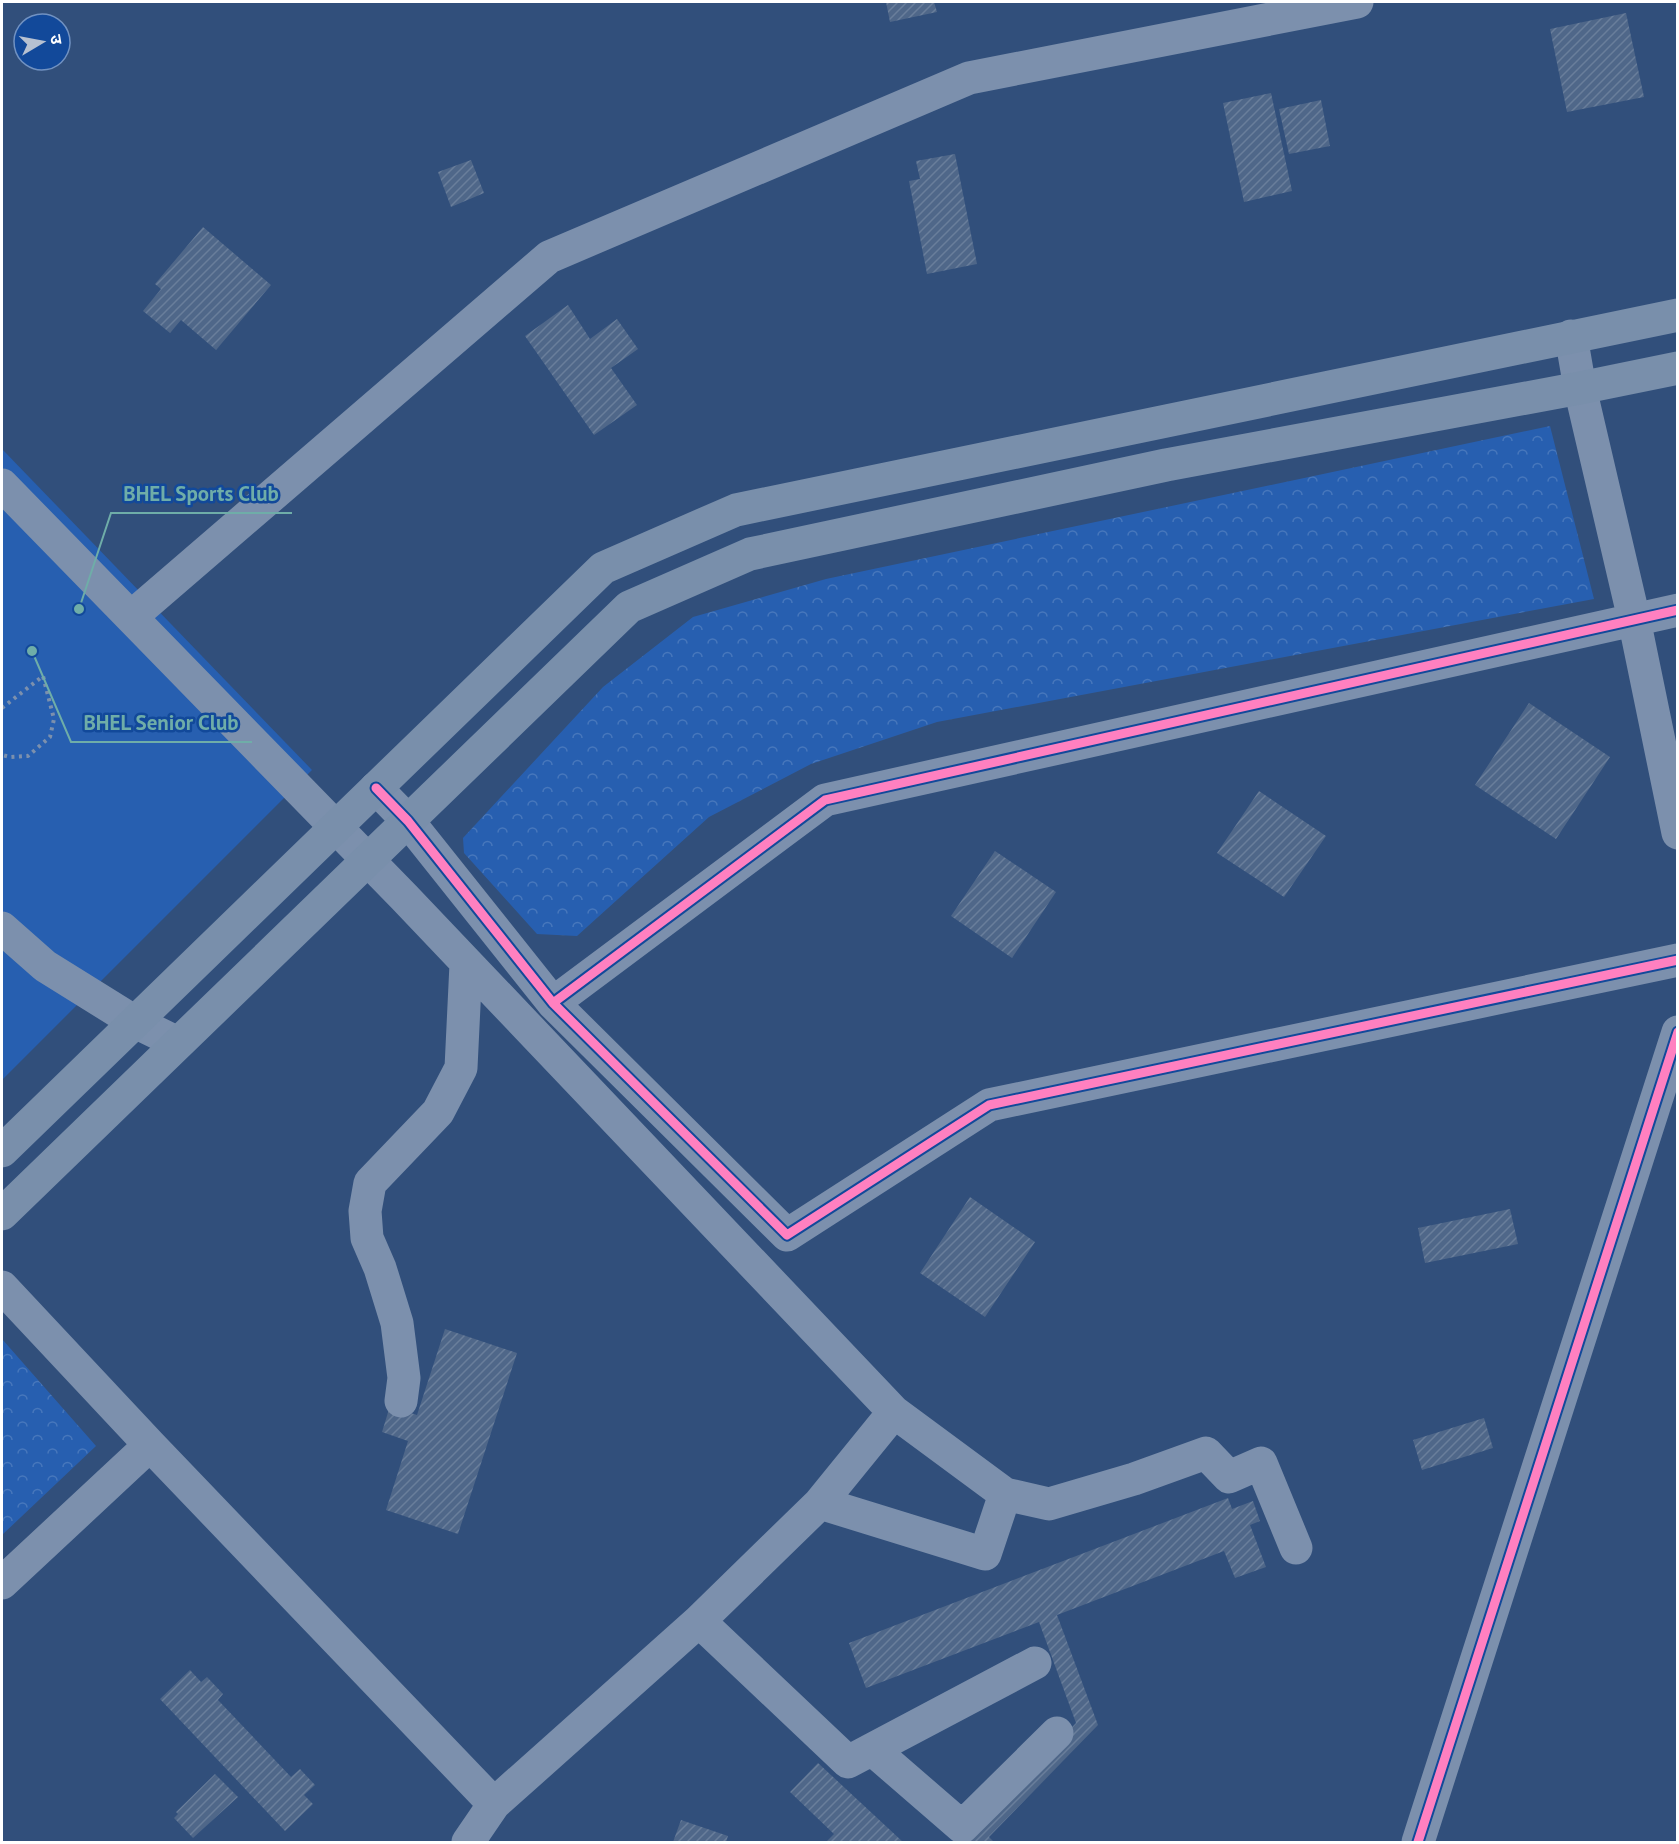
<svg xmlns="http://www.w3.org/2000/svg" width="1679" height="1844" font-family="'PT Sans','Noto Sans Devanagari',sans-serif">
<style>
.park{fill:url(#park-crowns)}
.pitch{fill:#275fb0}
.building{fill:url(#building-hatch)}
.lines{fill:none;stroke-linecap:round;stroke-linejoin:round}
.path{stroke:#7c90ad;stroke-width:4;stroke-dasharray:3 4.5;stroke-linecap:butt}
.minor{stroke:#7c90ad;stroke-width:33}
.major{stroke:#798fab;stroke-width:33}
.cycleway-casing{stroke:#12499a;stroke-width:13}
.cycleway{stroke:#ff80c0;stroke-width:9}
.leader{fill:none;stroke:#6fada8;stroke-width:2}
.callout-dot{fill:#6fada8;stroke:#12499a;stroke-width:2}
.callout-label{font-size:21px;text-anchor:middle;font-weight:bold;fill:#6fada8;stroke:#12499a;stroke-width:5;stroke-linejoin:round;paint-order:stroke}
</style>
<defs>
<pattern id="park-crowns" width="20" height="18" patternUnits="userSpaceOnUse" patternTransform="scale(1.5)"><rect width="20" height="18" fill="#275fb0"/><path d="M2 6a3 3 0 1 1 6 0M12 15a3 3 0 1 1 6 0" fill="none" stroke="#4777bc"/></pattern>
<pattern id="building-hatch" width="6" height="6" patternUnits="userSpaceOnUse" patternTransform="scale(1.5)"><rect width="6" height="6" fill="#4f6789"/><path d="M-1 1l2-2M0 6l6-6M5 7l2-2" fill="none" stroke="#697e9b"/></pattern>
</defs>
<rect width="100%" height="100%" fill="#314f7b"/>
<path class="park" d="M 1550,426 L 1594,599 L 937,722 L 811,764 L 709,817 L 577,936 L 537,934 L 464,853 L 463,838 L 603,687 L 693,617 L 826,579 Z
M 2,1339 L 96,1446 L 2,1535 Z"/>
<path class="pitch" d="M 2,449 L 312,770 L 2,1080 Z"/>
<path class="building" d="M 886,2 L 934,2 L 937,12 L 890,22 Z
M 1626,13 L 1644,97 L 1567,112 L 1550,29 Z
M 1271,93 L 1292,191 L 1244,202 L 1223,103 Z
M 1321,100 L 1330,146 L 1289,154 L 1279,109 Z
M 955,154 L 977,264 L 927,274 L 909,181 L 920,179 L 916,161 Z
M 471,160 L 484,193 L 451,207 L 438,172 Z
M 203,227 L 271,285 L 216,350 L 181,320 L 170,333 L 143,311 L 161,289 L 155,284 Z
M 568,305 L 590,339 L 617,319 L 638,349 L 611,368 L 637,405 L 594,435 L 525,336 Z
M 1529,703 L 1610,757 L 1556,839 L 1475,785 Z
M 1259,791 L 1326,836 L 1284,897 L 1217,853 Z
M 995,851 L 1056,892 L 1012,958 L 951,916 Z
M 970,1197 L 1035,1242 L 985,1317 L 920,1273 Z
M 1510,1209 L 1518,1244 L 1425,1263 L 1418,1228 Z
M 445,1329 L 517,1353 L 458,1534 L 386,1510 L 408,1441 L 382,1432 L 390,1406 L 417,1415 Z
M 1484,1418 L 1493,1448 L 1422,1470 L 1413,1440 Z
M 1228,1498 L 1232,1509 L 1253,1501 L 1260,1521 L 1250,1525 L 1266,1567 L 1235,1578 L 1224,1551 L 1057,1615 L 1098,1725 L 989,1837 L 994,1842 L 960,1842 L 1076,1723 L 1039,1622 L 866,1688 L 849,1643 Z
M 190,1670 L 201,1682 L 207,1677 L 223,1694 L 218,1700 L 291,1777 L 300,1769 L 315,1785 L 304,1795 L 313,1804 L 285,1831 L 160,1699 Z
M 818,1763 L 903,1842 L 826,1842 L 834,1834 L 790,1792 Z
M 215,1774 L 238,1797 L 193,1838 L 174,1818 L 178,1814 L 176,1812 Z
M 681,1820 L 728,1836 L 726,1842 L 673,1842 Z"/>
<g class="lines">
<path class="path" d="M 2,708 L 43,676 L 54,719 L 50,737 L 28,756 L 10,757 L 2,755"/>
<path class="minor" d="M 1571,336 L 1580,388 L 1634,619 L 1678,833
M 2,485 L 404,897 L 894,1412 L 820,1503 L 699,1621 L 494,1804 L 468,1842
M 131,617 L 549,257 L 969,78 L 1357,2
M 376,788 L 408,821 L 553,1003 L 787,1235 L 989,1105 L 1678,960
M 2,928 L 45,966 L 135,1022 L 178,1043
M 553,1003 L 825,800 L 1678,610
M 2,1287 L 150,1445 L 494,1804
M 401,1401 L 404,1378 L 397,1323 L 380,1268 L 367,1238 L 365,1211 L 370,1183 L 438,1112 L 461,1068 L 466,964
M 894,1412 L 1005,1494 L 1049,1504 L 1134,1479 L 1206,1453 L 1229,1477 L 1261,1463 L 1296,1548
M 820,1503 L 985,1554 L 1005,1494
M 2,1583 L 150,1445
M 699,1621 L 848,1762 L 1035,1663
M 873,1750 L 962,1827 L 1057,1733
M 1418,1842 L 1678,1032"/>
<path class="major" d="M 2,1151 L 603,568 L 736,510 L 1678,315
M 2,1214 L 629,607 L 750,554 L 1166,465 L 1580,388 L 1678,368"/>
<g class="cycleway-casing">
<path id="cycleway" d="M 376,788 L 408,821 L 553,1003 L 787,1235 L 989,1105 L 1678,960
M 553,1003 L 825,800 L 1678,610
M 1418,1842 L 1678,1032"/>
</g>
<use href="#cycleway" class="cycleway"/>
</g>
<path class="leader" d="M79 609L111 513H292M32 651L71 742H252"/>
<g class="callout-dot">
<circle cx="79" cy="609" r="6"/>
<circle cx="32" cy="651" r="6"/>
</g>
<g class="callout-label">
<text x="201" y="501">BHEL Sports Club</text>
<text x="161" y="730">BHEL Senior Club</text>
</g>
<rect width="1679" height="1844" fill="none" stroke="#ffffff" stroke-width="6"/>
<g transform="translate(42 42) rotate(80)"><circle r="28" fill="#12499a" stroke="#7192c2" stroke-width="1.5"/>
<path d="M0-4.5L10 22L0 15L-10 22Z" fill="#b7c1d1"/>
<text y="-9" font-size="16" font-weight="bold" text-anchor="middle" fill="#ffffff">उ</text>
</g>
</svg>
